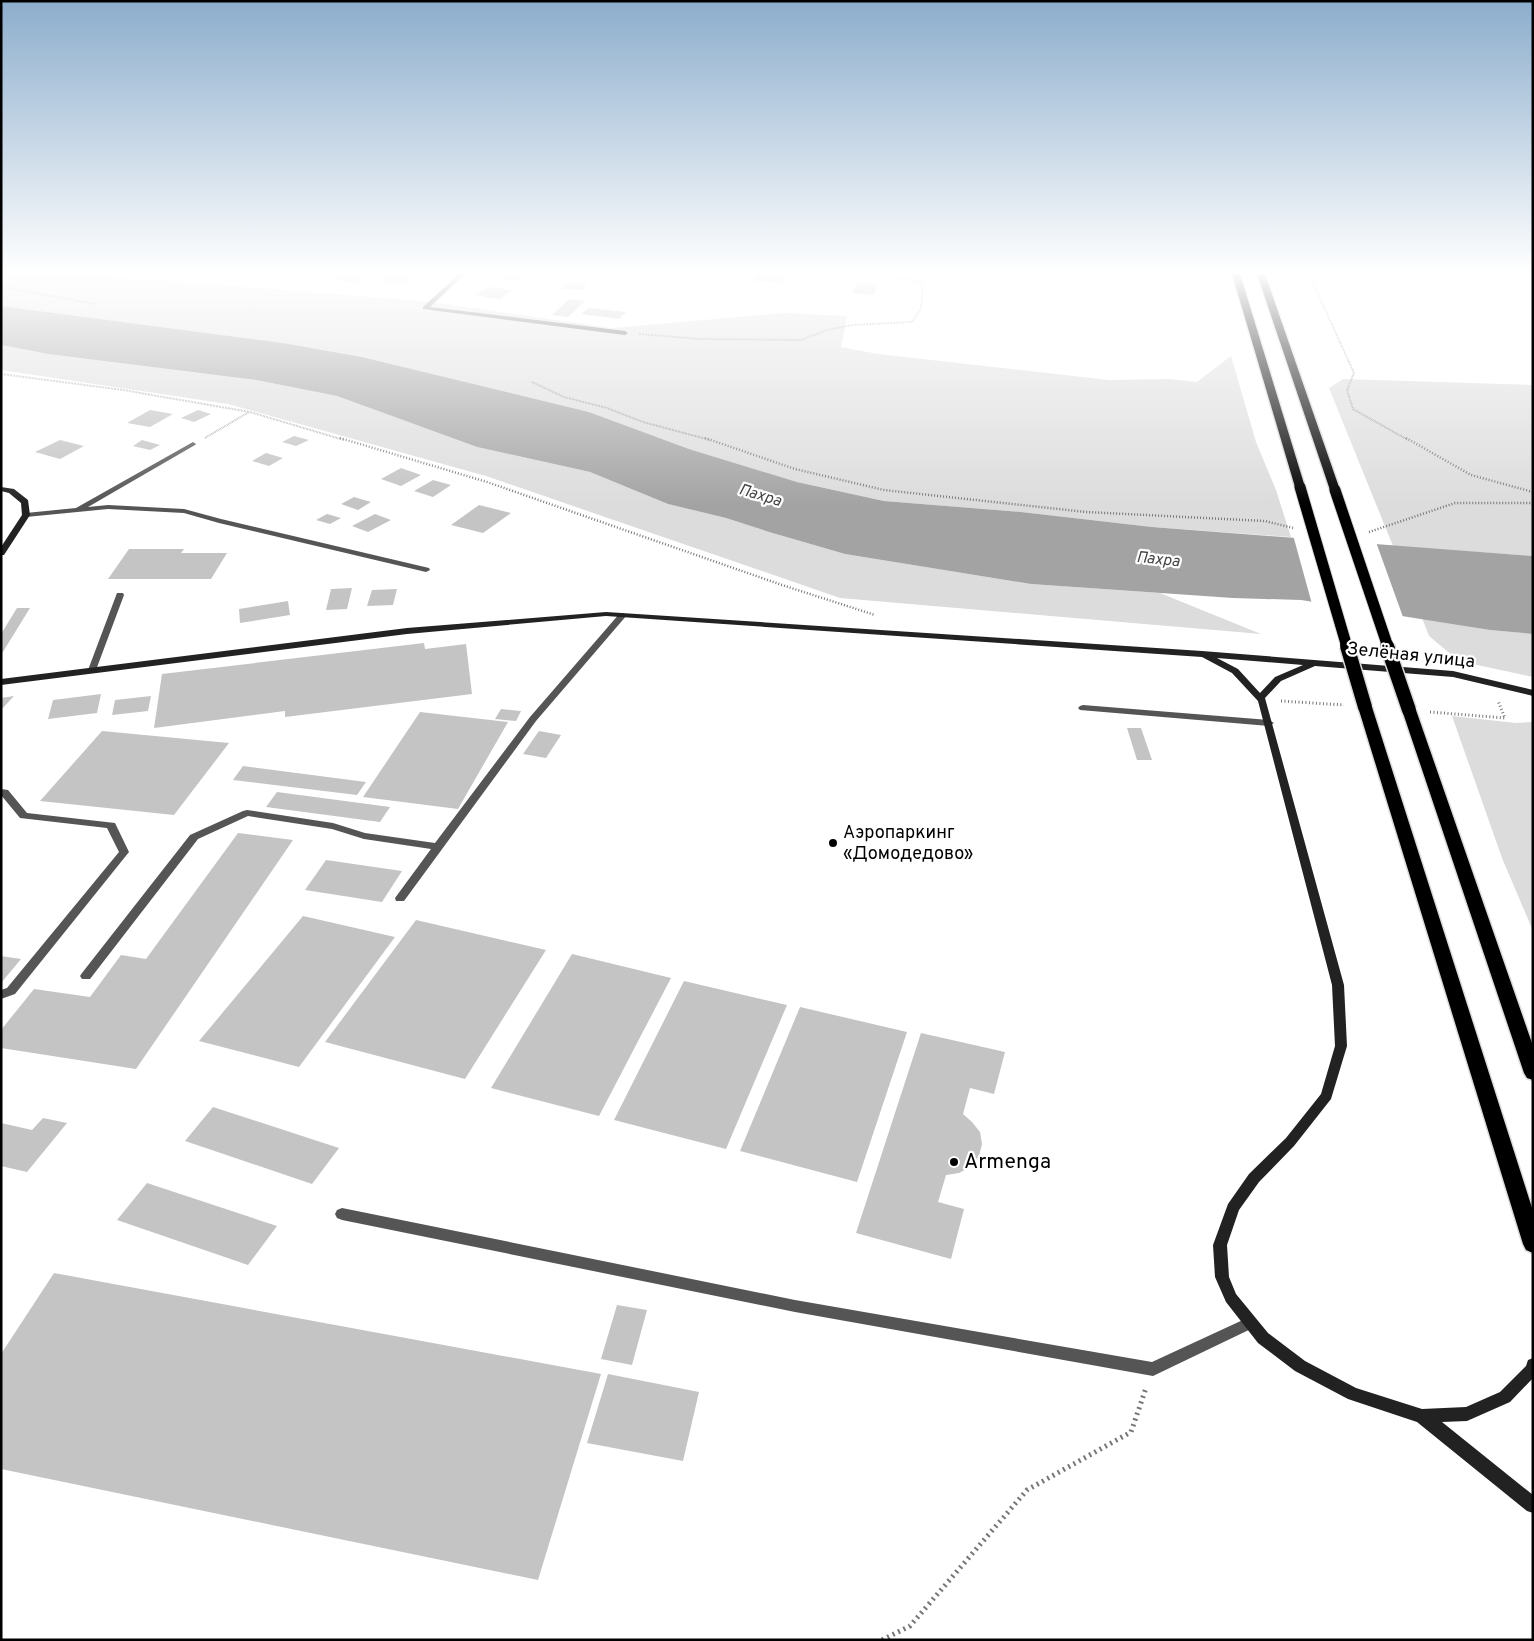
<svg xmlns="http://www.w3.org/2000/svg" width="1534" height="1641" font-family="Overpass,sans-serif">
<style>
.green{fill:#dcdcdc}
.water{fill:#a3a3a3}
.pier{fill:#fff}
.building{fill:#c4c4c4}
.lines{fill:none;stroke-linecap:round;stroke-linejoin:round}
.highway-casing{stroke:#dbdbdb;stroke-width:3}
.path-far3{stroke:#777;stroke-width:2;stroke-dasharray:0.5 1;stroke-linecap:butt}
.path-far2{stroke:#777;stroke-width:2.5;stroke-dasharray:1 2;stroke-linecap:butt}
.path-far1{stroke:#777;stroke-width:3;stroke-dasharray:1 2.5;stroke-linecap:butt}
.path{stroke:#777;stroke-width:5;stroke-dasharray:2 4;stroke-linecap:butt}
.lane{fill:#555;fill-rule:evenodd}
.street{fill:#555;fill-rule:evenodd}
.secondary{fill:#222;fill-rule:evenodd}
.highway{fill:#000;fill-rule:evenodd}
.highway-bridge-far1-casing{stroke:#dbdbdb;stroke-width:13;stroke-linecap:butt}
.highway-bridge-casing{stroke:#dbdbdb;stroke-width:17;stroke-linecap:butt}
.highway-bridge-far1{stroke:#000;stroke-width:11}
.highway-bridge{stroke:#000;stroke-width:14}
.poi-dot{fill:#000;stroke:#fff;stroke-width:2}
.labels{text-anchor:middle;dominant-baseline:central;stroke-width:4.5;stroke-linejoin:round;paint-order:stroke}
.far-water-label{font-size:16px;font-style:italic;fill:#444;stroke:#fff}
.street-label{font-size:18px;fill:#000;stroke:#fff}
.poi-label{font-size:18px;fill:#000;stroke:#fff;text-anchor:start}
.near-poi-label{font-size:21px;fill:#000;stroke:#fff;text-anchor:start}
</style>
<rect width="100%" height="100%" fill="#fff"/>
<path class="green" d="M 1,274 L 89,274 L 431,302 L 612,328 L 785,313 L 847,316 L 841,347 L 878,354 L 1109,380 L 1168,379 L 1197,382 L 1231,356 L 1256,442 L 1276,490 L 1291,537 L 1152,527 L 1021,512 L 884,501 L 797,482 L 689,449 L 589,412 L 362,357 L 282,343 L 1,306 Z
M 1,345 L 48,354 L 256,380 L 337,396 L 477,447 L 590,472 L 668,504 L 726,518 L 769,532 L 845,554 L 1031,584 L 1160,593 L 1261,634 L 840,598 L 486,476 L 228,404 L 1,370 Z
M 1343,379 L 1533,385 L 1533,556 L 1393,546 L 1329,388 Z
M 1422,618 L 1490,630 L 1533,634 L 1533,677 L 1459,661 L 1429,636 Z
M 1452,716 L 1516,723 L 1533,722 L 1533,931 L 1502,858 Z"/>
<path class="water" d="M 1,306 L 283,343 L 362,357 L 589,412 L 689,449 L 797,482 L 884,501 L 1021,512 L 1152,527 L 1533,556 L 1533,634 L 1490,630 L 1301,600 L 1233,598 L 1031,584 L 845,554 L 769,532 L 726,518 L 668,504 L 590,472 L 477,447 L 337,396 L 256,380 L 48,354 L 1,345 Z"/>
<path class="pier" d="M 1293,535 L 1376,542 L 1403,617 L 1312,604 Z"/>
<path class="building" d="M 343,274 L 362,274 L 368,275 L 355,283 L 333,280 Z
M 758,275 L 788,277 L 784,283 L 753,281 Z
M 389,276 L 412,278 L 404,284 L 381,282 Z
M 507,276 L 526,277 L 521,281 L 503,279 Z
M 567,283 L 587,284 L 582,290 L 562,289 Z
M 857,283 L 878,285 L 874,295 L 852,293 Z
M 489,287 L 513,290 L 499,299 L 475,295 Z
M 569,299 L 585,301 L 568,317 L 552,315 Z
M 589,308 L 626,312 L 619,319 L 581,314 Z
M 150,410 L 173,414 L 150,427 L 127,423 Z
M 198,410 L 211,414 L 194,422 L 181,418 Z
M 294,436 L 309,440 L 296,446 L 282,442 Z
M 60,440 L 84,446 L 60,459 L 35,452 Z
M 142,440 L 160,445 L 150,450 L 133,446 Z
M 266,453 L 283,458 L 269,466 L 252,461 Z
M 401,468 L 421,475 L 401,486 L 381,479 Z
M 433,480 L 451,485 L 433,497 L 414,491 Z
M 354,497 L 371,502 L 358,510 L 341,504 Z
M 479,505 L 511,513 L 483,533 L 451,525 Z
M 327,514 L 341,518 L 330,524 L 316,520 Z
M 375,514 L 391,520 L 368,532 L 352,526 Z
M 129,549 L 184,549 L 181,553 L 227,553 L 211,579 L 108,579 Z
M 352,588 L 347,609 L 326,610 L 331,589 Z
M 397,589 L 393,605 L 367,606 L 372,590 Z
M 288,601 L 290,615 L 240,623 L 239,609 Z
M 17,608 L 30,608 L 1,655 L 1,634 Z
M 424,643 L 425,649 L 466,644 L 472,694 L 285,717 L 285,711 L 154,728 L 162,674 Z
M 101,694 L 97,713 L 48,719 L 53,700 Z
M 14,696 L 1,710 L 1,698 Z
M 151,696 L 148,711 L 112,715 L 115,700 Z
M 501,709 L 521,711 L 516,721 L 495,719 Z
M 420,712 L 508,722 L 458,809 L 363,797 Z
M 1127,728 L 1141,728 L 1152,760 L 1137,760 Z
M 102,731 L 229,743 L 174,815 L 40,801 Z
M 539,731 L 561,735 L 546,758 L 523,754 Z
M 243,766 L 366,782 L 357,795 L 233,780 Z
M 277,792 L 390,807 L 380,822 L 266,807 Z
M 238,833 L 293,840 L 136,1069 L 1,1048 L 1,1030 L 34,989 L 90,997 L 121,955 L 146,959 Z
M 326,860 L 402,871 L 382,902 L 305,890 Z
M 303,916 L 395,937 L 299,1067 L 199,1041 Z
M 416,920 L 546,950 L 465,1079 L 325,1042 Z
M 572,954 L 671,978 L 599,1116 L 491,1088 Z
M 1,956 L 21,959 L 1,983 Z
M 684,981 L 787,1005 L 726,1149 L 614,1120 Z
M 800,1007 L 907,1032 L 857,1182 L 740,1151 Z
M 921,1033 L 1005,1052 L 994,1094 L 970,1088 L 963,1114 L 972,1122 L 980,1132 L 982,1144 L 979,1156 L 972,1166 L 959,1173 L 946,1175 L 938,1202 L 964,1209 L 951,1259 L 856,1233 Z
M 213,1107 L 339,1148 L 312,1184 L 185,1141 Z
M 43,1118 L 67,1123 L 27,1172 L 1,1166 L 1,1123 L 32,1130 Z
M 147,1183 L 277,1226 L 248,1265 L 117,1220 Z
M 54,1273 L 601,1374 L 538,1580 L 1,1469 L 1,1354 Z
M 617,1305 L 647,1310 L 632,1365 L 601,1359 Z
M 608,1374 L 699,1392 L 683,1461 L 587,1443 Z"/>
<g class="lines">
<g class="highway-casing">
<path id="highway" d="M 1232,274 L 1240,274 L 1305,487 L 1304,489 L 1296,489 L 1295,487 Z
M 1257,274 L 1265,274 L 1340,490 L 1339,492 L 1331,492 L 1330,490 Z
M 1365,703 L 1372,707 L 1533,1211 L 1533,1253 L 1526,1250 L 1523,1244 L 1358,707 Z
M 1409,706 L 1416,710 L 1533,1046 L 1533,1080 L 1527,1078 L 1524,1073 L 1402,710 Z"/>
</g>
<path class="path-far3" d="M 1309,274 L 1354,373 L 1347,390 L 1353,409 L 1408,440
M 1,287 L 96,304
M 639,334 L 699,339 L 801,340 L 827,330 L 852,325 L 912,322 L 921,308 L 923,284 L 909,279 L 856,274
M 1,374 L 123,390 L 250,412 L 344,440
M 532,382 L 564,397 L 607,408 L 643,422 L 710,440
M 205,438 L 249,412"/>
<path class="path-far2" d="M 340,438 L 487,482 L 782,585 L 875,615
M 705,438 L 795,469 L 884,490 L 1086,512 L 1265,521 L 1293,528
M 1406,438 L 1471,475 L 1533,492
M 1369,532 L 1455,503 L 1533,503"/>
<path class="path-far1" d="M 1281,701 L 1344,705
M 1430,712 L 1505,718 L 1498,701"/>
<path class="path" d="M 882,1640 L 910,1626 L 1027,1490 L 1131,1432 L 1146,1388"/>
<path class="lane" d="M 193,442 L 196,444 L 195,445 L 88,507 L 108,505 L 184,509 L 221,519 L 429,568 L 430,570 L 426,572 L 219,523 L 184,513 L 108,509 L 26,517 L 22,515 L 26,513 L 76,508 Z
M 117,593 L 123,593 L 124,595 L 96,670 L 92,673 L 89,672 L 88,670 Z
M 620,613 L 623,613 L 627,615 L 536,721 L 404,901 L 396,901 L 395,898 L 431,849 L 364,839 L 332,829 L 248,816 L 198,839 L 90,979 L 82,979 L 80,976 L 82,973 L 190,835 L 243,811 L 247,810 L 333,823 L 365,833 L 435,843 L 530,717 Z
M 1083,705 L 1269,720 L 1274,723 L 1269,726 L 1080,710 L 1078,708 L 1080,706 Z
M 1,789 L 8,790 L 27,813 L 115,823 L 129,852 L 15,994 L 1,999 L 1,990 L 7,988 L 119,852 L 107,828 L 20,818 L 1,795 Z
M 342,1208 L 795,1300 L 1152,1362 L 1245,1319 L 1250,1317 L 1255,1319 L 1257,1323 L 1255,1327 L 1153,1376 L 795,1312 L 342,1220 L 337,1218 L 335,1214 L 337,1210 Z"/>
<path class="street" d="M 459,274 L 465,274 L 430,307 L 625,331 L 628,333 L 625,335 L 423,309 L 423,307 Z"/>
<path class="secondary" d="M 1,487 L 14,489 L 28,500 L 30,515 L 4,555 L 1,555 L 1,547 L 22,515 L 21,503 L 9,493 L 1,491 Z
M 606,612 L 1202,651 L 1453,671 L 1533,690 L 1533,696 L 1453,677 L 1315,666 L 1281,681 L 1265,698 L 1344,985 L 1347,1046 L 1331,1099 L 1294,1146 L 1259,1182 L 1239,1210 L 1227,1245 L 1229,1277 L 1236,1294 L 1268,1333 L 1305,1361 L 1356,1388 L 1422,1409 L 1466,1407 L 1500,1392 L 1526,1366 L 1528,1360 L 1533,1358 L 1533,1378 L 1510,1402 L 1467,1421 L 1442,1422 L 1533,1495 L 1533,1513 L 1527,1511 L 1417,1422 L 1348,1399 L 1295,1371 L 1258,1343 L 1226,1302 L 1215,1277 L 1213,1245 L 1228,1204 L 1249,1174 L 1286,1138 L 1321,1094 L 1335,1046 L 1332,985 L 1258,701 L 1232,673 L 1202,657 L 606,616 L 407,634 L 1,685 L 1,679 L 407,628 ZM 1217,658 L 1303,665 L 1275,677 L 1260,693 L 1238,669 Z"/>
<use href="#highway" class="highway"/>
<g class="highway-bridge-far1-casing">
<path id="highway-bridge-far1" d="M 1300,487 L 1347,647
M 1335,490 L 1388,647"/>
</g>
<g class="highway-bridge-casing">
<path id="highway-bridge" d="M 1347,646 L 1365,707
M 1387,646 L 1409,710"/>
</g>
<use href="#highway-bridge-far1" class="highway-bridge-far1"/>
<use href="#highway-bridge" class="highway-bridge"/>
</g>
<linearGradient id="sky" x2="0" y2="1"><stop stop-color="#8cadcc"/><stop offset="0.54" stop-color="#fff"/><stop offset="1" stop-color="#fff" stop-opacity="0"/></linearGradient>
<rect width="1534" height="504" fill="url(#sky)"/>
<g class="poi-dot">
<circle cx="833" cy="843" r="5"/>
<circle cx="954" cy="1162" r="5"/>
</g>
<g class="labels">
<g class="far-water-label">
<text transform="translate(760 496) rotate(17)">Пахра</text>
<text transform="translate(1158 560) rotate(6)">Пахра</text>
</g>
<g class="street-label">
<text transform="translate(1411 656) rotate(6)">Зелёная улица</text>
</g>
<g class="poi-label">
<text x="843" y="833">Аэропаркинг<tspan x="843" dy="21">«Домодедово»</tspan></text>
</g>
<g class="near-poi-label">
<text x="964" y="1162">Armenga</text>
</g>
</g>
<rect width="1534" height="1641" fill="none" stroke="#000000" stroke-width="5"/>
</svg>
